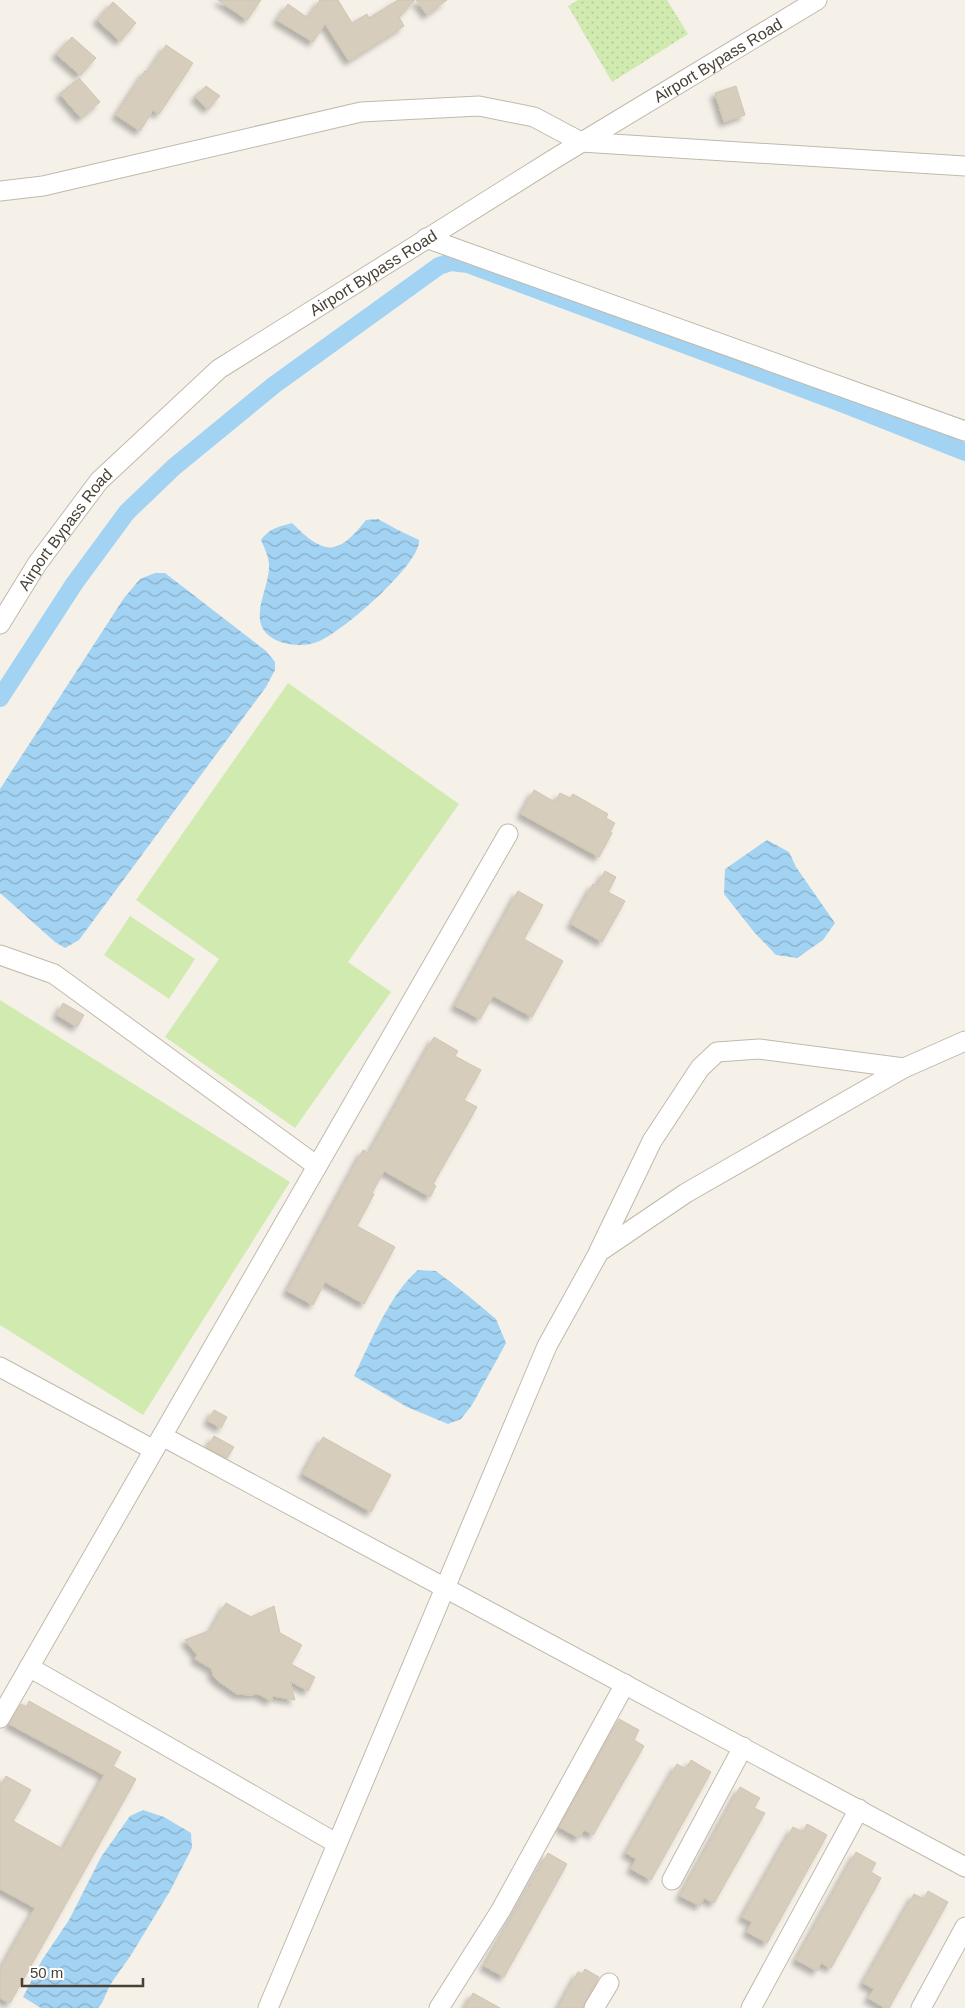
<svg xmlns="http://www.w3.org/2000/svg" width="965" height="2008" font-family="Helvetica,sans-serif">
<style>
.grass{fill:url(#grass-dots)}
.park{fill:#d0eab0}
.water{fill:url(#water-waves)}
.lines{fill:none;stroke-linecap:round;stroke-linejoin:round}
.canal{stroke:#a3d3f3;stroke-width:18}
.building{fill:#d7cdbd;stroke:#d2c5b0;filter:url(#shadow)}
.minor-casing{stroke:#c1b9ab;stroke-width:21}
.minor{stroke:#fff;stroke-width:19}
.labels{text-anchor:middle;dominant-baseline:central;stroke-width:5;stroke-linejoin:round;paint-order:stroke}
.street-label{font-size:16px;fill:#494137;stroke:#fff}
</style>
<defs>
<pattern id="grass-dots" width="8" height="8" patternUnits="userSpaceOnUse" patternTransform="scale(1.25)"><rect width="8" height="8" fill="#d0eab0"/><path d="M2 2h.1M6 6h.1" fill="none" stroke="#b4ca98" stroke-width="1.8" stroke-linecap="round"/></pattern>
<pattern id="water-waves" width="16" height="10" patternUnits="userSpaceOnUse" patternTransform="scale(1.25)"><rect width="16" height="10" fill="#a3d3f3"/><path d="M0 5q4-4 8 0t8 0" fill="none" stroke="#87adc6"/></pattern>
<filter id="shadow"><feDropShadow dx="-4.5" dy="4.5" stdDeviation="2.5" flood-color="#0004"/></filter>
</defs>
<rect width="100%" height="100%" fill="#f5f1e9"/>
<path class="grass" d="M 578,0 L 667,0 L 688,34 L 612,82 L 568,6 Z"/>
<path class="park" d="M 288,683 L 459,804 L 348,962 L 391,992 L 295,1128 L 165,1037 L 219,959 L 136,900 Z
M 130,916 L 195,959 L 169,999 L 104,955 Z
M 0,1000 L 290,1182 L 143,1415 L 0,1325 Z"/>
<path class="water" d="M 378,519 L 398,530 L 419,540 C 421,564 340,634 317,642 C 303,648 278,645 267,634 C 249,616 270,587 269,565 C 269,557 264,547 261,540 C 268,529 280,526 292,523 C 324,555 337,557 366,520 Z
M 155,573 L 165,573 L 266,651 L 275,662 L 275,670 L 266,687 L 79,940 L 65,948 L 55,942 L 0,893 L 0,789 L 124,598 L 140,579 Z
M 767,840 L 789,852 L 796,867 L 835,923 L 823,940 L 797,958 L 776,955 L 754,932 L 724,894 L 725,869 Z
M 418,1270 L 436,1271 L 466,1294 L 496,1319 L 506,1343 L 472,1405 L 461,1419 L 448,1424 L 407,1407 L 354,1376 C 370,1343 390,1294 418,1270 Z
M 143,1810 L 164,1817 L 191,1833 L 192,1848 L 170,1891 L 131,1955 L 110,1985 L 102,2003 L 98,2008 L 41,2008 L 23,1997 L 42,1960 L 69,1920 L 101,1857 L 130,1816 Z"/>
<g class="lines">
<path class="canal" d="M 0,698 L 74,584 L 127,512 L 174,467 L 274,385 L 439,266 L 451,262 L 468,264 L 844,404 L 965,452"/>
</g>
<path class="building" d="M 218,0 L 261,0 L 247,20 Z
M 320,0 L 338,0 L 352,23 L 367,14 L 369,18 L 398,0 L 415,0 L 399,17 L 404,26 L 349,61 L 325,24 L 313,42 L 277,20 L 288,4 L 308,18 Z
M 416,0 L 447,0 L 427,15 Z
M 113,2 L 136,23 L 120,41 L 97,20 Z
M 72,37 L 96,58 L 80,75 L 56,54 Z
M 166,45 L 193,63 L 159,114 L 153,110 L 140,131 L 116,115 L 145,71 L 148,72 Z
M 79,78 L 100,102 L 81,118 L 60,94 Z
M 206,86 L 220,96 L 208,109 L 195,97 Z
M 736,86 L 745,115 L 724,122 L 715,93 Z
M 534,790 L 555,802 L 560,793 L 570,798 L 573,794 L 608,814 L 606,818 L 615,823 L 610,832 L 612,833 L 599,857 L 521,814 Z
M 605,871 L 616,877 L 608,892 L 625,901 L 602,942 L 571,924 L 593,884 L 597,886 Z
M 518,891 L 543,905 L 524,939 L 563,961 L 532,1017 L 493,996 L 480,1019 L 455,1006 Z
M 63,1003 L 84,1015 L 77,1027 L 57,1015 Z
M 434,1037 L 458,1051 L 455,1056 L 481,1070 L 464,1100 L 477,1107 L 433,1184 L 436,1186 L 430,1197 L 384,1171 L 372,1193 L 374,1194 L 357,1226 L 395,1247 L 364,1304 L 325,1282 L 313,1305 L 287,1291 L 363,1150 L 369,1153 Z
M 214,1410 L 227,1417 L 221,1428 L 208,1421 Z
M 214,1436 L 234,1447 L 227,1458 L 207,1448 Z
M 323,1437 L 391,1475 L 371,1512 L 303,1474 Z
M 226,1603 L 251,1617 L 274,1606 L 280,1633 L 302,1645 L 291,1664 L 315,1677 L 308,1691 L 290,1681 L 295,1700 L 273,1696 L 271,1701 L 258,1694 L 251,1695 L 237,1694 L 218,1681 L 213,1676 L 212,1669 L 195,1659 L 197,1655 L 185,1640 L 211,1630 Z
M 29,1701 L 121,1752 L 113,1766 L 136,1779 L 10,2003 L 0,1998 L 0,1970 L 35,1908 L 0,1889 L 0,1787 L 6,1776 L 31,1790 L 13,1821 L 63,1849 L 104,1775 L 9,1724 L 21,1704 L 27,1707 Z
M 619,1719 L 639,1730 L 634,1740 L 644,1746 L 593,1835 L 584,1830 L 579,1838 L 559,1827 Z
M 691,1760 L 711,1772 L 651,1880 L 631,1869 L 636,1859 L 626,1853 L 677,1764 L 686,1769 Z
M 740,1787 L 760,1798 L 754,1808 L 765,1813 L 714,1903 L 704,1898 L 700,1906 L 680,1896 Z
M 807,1824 L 827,1835 L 767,1943 L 747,1932 L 752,1922 L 742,1917 L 793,1827 L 803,1832 Z
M 856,1852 L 876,1863 L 871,1872 L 881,1878 L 831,1968 L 821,1963 L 817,1971 L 796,1960 Z
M 548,1853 L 567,1864 L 504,1977 L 484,1966 Z
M 928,1891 L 948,1902 L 889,2008 L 885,2008 L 868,1998 L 874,1989 L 863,1983 L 914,1894 L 924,1899 Z
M 585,1969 L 599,1977 L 583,2008 L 558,2008 L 578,1972 L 582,1974 Z
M 473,1993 L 500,2008 L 465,2008 Z"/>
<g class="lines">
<g class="minor-casing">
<g id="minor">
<path d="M 0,191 L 43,186 L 361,112 L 479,106 L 534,117 L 581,142 L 965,166"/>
<path d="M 426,238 L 965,431"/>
<path id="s1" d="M 0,624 L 37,564 L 99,481 L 219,369 L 554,159 L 817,0"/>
<path d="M 0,955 L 54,974 L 317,1166"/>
<path d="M 599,1251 L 652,1141 L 700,1068 L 717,1052 L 759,1049 L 904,1068"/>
<path d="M 0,1367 L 154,1450"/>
<path d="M 162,1436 L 965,1867"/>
<path d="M 29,1667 L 336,1843"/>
<path d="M 0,1718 L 508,834"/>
<path d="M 672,1880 L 743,1747"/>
<path d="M 268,2008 L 547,1346 L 599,1252 L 686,1193 L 904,1068 L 965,1041"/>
<path d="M 439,2008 L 501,1910 L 625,1684"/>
<path d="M 594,2008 L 609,1983"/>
<path d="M 751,2008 L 859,1809"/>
<path d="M 921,2008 L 965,1927"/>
</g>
</g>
<use href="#minor" class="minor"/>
</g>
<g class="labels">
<g class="street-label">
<text stroke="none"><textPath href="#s1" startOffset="925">Airport Bypass Road</textPath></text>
<text stroke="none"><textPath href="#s1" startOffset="520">Airport Bypass Road</textPath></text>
<text stroke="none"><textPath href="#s1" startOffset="115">Airport Bypass Road</textPath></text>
</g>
</g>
<path d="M22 1978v8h121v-8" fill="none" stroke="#494137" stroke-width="2.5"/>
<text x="30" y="1978" font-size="15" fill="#494137" stroke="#ffffff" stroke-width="4" paint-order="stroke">50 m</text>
</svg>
